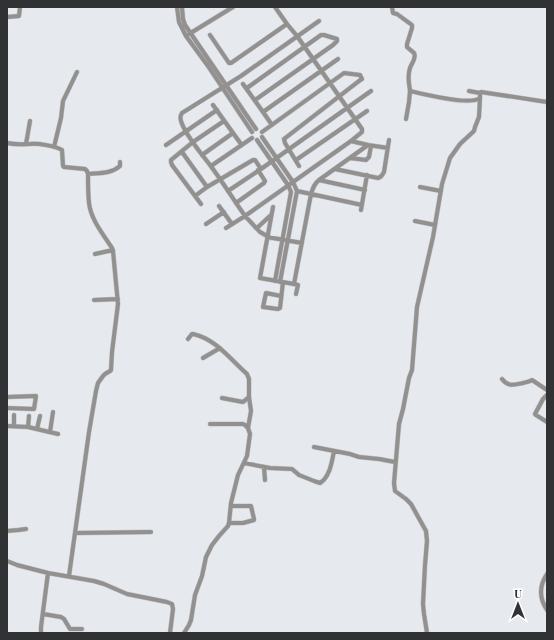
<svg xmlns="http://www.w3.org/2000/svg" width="554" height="640" font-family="'Playfair Display',serif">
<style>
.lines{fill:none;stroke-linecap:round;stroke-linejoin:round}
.minor-casing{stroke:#c2c4c9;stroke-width:5}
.minor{stroke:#93918f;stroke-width:4}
</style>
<rect width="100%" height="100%" fill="#e6e9ee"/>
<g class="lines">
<g class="minor-casing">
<path id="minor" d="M 177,7 L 179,22 L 186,36 L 208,66 L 252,132
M 182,7 L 183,19 L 185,25 L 256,129
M 275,7 L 287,24 L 297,36 L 362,129 L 362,132 L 351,141 L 368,145 L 388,148
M 392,7 L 393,13 L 397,14 L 412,25 L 412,28 L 407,44 L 407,47 C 409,49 412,51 414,53 C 417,58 411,64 410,68 C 407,77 409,82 410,91 C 423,94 470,106 480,98 L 480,93 L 481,92 L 547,102
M 7,17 L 19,16 L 20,7
M 319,21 L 241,76 L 182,113 C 180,116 180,118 181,121 C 185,135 201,153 210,165 C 222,181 233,199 245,216 L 351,141
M 189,34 L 233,7
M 210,35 L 229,63 L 231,63 L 287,24
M 243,84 L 263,112 L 272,125
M 247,88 L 321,35 L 324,35 L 337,39 L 337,41 L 333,45 L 255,100
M 469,91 L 480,93
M 213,105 L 233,133 L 241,144
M 263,112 L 338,59
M 406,119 L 409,102 L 410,91
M 262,132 L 344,73 L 360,75 L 362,79 L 359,81 L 284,139 L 285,143 L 299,166
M 262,137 L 293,182 L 297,191 L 280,282
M 257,140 L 288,185 L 291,192 L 275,281
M 7,143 C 16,145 21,144 30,144 C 38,143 55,146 62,150 L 63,166 L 64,167 L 85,169 L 87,171 L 88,174 C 88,183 88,194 89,203 C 91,220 103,234 112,248 L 113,251 L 118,304 L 112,352 L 111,370 L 110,371 L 105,374 L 103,376 L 98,383 L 96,391 L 89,432 L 69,576
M 26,144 L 30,121
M 166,145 L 217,110
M 54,147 L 61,118 L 63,101 L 77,72
M 182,152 L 207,187
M 202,155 L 233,133
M 350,158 L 366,160 L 369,157 L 371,146
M 296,160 L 367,111
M 211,166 L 252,138
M 335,169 L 378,178 C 382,177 382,175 384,172 L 389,140
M 88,174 C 99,173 111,174 120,166 L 120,162
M 319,180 L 365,190
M 420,187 L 441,191
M 228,191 L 261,169 L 371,91
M 297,191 L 362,205
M 195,196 L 207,187 L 253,160 L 255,160 L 261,169
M 236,203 L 264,183 L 265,181 L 258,170
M 201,204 L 172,165 L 171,162 L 171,160 L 193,142 L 224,121
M 219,206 L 232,224
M 273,207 L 260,278 L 294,284 L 311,194 C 313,188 314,184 319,180 L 368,145
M 361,210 L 367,175
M 415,221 L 435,225
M 206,224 L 224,212
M 226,228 L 245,216 L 260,232 L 267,236 L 267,237 L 302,243
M 257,228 L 271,215
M 95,254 L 113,250
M 294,284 L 298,285 L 296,294
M 281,296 L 266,293 L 263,307 L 278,309 L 280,308 L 283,282
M 94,300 L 118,299
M 203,358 L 220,348
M 502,379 C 508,387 514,385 523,383 C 527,382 529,382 532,380 L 547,390
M 547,395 L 543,399 L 535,414 L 536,415 L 547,422
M 7,397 L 36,396 L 34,409 L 7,408
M 222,398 L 243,402 L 249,397
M 210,424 L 243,424 L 245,425 L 248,428
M 7,426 L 28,427 L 58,434
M 14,426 L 14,415
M 28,427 L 29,416
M 37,429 L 40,416
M 50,432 L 53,412
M 314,447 L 350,454 L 359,457 L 379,459 L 395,462
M 244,463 L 270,468 L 292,469 L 299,475 L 314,481 L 320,483 C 330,477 332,461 334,451
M 264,467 L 265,480
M 229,523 L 243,523 L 254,520 L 254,519 L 251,506 L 231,506
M 7,531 L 18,530 L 26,529
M 76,533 L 151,532
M 7,561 L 17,565 L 48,573 L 94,581 L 104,584 L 127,594 L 167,602 L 172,604 L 173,609 L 170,633
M 547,574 C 539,586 539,598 547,610
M 43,614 L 61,617 L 64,619 L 70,629 L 82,629
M 41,633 L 41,627 L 48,573
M 184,633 L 189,625 L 191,620 L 195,595 L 202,576 L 206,557 L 212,545 L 219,536 L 228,526 L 229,523 L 231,503 L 238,475 L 247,456 L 250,434 L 248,428 L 251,411 L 249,397 L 249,379 L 247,374 C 230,359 216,339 193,334 L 192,334 L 188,339
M 427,633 L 424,614 L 423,604 L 425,565 L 427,541 L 426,531 L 411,504 L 406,499 L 395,491 L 394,483 L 399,424 L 403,409 L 409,378 L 412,370 L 417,307 L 433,237 L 442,184 L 450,158 L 460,144 L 474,131 L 475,127 L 479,117 L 480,98"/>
</g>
<use href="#minor" class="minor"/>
</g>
<rect width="554" height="640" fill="none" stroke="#313234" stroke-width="16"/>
<g transform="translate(518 604)" stroke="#ffffff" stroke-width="3" paint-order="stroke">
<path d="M0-3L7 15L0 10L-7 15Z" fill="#313234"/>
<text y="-6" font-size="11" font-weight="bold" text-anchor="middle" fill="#313234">U</text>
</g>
</svg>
